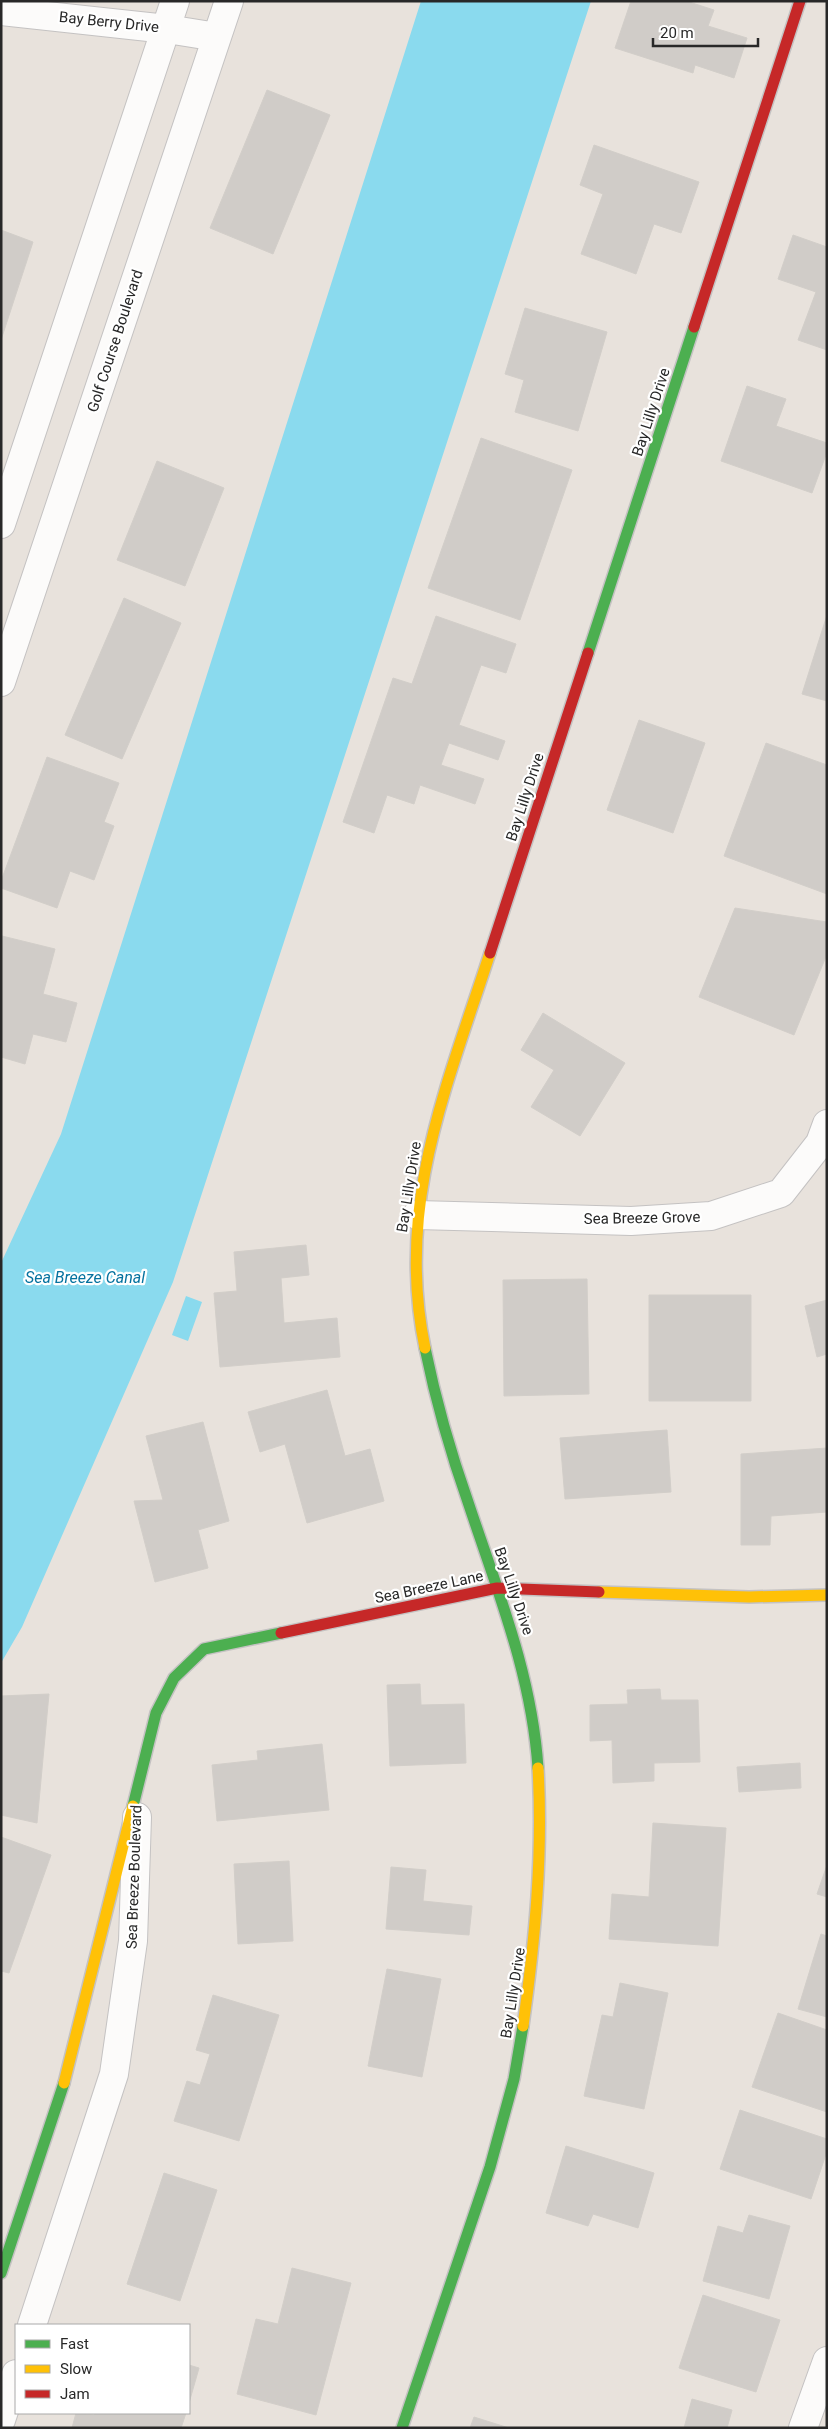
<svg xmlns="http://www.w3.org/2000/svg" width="828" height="2429" font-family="Roboto,sans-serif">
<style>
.water{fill:#8adaee}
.building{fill:#d0ccc8;stroke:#d2cec9}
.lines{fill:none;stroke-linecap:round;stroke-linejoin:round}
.street-casing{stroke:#c4c2c2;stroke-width:30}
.fast-casing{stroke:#c4c2c2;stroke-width:14}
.slow-casing{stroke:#c4c2c2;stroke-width:14}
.jam-casing{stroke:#c4c2c2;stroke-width:14}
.street{stroke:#fcfbfa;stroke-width:28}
.fast{stroke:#4caf50;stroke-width:11}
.slow{stroke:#ffc107;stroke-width:11}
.jam{stroke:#c62828;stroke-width:11}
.labels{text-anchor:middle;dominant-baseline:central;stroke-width:4.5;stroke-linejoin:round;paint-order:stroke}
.street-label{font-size:15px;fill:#282828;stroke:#fff}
.water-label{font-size:16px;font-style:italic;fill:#05729f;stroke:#fff}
</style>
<rect width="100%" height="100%" fill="#e8e2dc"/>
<path class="water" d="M 421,1 L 591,1 L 173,1282 L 22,1627 L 1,1663 L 1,1263 L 61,1134 Z
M 186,1296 L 202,1302 L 188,1341 L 172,1335 Z"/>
<path class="building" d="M 631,1 L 686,1 L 714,10 L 708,26 L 747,38 L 734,78 L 695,65 L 693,73 L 615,48 Z
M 267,90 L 330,115 L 273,254 L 210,228 Z
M 594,145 L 699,182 L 681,233 L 654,224 L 636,274 L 581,254 L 603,194 L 580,185 Z
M 1,230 L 33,242 L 1,340 Z
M 793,235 L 827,247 L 827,350 L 798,340 L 816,292 L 778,279 Z
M 525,308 L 607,332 L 578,431 L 515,412 L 524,380 L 505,374 Z
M 747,386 L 786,399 L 776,426 L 827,443 L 827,452 L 812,493 L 721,461 Z
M 481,438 L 572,470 L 520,620 L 428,588 Z
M 157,461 L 224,488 L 185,586 L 117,560 Z
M 124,598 L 181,623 L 122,759 L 65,735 Z
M 827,615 L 827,701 L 802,694 Z
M 436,616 L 516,644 L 506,673 L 481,665 L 459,725 L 505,741 L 498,760 L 449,743 L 441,765 L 484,779 L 475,804 L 420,785 L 414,804 L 387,795 L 374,833 L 343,822 L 393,678 L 412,684 Z
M 639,720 L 705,743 L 673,833 L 607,810 Z
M 766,743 L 827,765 L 827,894 L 724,856 Z
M 47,757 L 119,783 L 104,822 L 114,826 L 94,880 L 70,871 L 57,908 L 1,888 L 1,881 Z
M 735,908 L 827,922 L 827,954 L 794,1035 L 699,997 Z
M 2,936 L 55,949 L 43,994 L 77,1003 L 66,1042 L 33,1034 L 25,1064 L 1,1057 Z
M 543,1013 L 625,1063 L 580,1136 L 531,1107 L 554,1070 L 521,1050 Z
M 306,1245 L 309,1275 L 281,1278 L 284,1323 L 337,1318 L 340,1357 L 220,1367 L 214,1293 L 237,1291 L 234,1252 Z
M 587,1279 L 589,1394 L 504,1396 L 503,1280 Z
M 649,1295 L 751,1295 L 751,1401 L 649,1401 Z
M 827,1300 L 827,1354 L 817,1357 L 805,1306 Z
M 327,1390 L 345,1456 L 370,1449 L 384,1501 L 307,1523 L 285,1444 L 260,1452 L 248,1412 Z
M 203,1422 L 229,1521 L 198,1530 L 208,1568 L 155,1582 L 134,1501 L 163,1500 L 146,1436 Z
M 667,1430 L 671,1492 L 565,1499 L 560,1438 Z
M 827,1448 L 827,1512 L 771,1516 L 770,1545 L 741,1545 L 741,1454 Z
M 420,1684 L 421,1705 L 464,1704 L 466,1763 L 390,1766 L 387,1685 Z
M 660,1689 L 661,1700 L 698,1700 L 700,1762 L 654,1763 L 654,1781 L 613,1783 L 612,1740 L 590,1741 L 590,1705 L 628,1704 L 627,1690 Z
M 49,1694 L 37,1823 L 1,1815 L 1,1696 Z
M 322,1744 L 329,1810 L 217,1821 L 212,1765 L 258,1760 L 257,1751 Z
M 800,1763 L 801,1788 L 739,1792 L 737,1767 Z
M 653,1823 L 726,1828 L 718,1946 L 609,1939 L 612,1894 L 649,1897 Z
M 1,1837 L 51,1855 L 9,1973 L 1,1971 Z
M 289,1861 L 293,1941 L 238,1944 L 234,1864 Z
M 827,1865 L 827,1897 L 817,1894 Z
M 391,1867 L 426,1870 L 423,1901 L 472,1906 L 469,1935 L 386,1929 Z
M 821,1934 L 827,1936 L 827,2017 L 798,2009 Z
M 387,1969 L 441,1979 L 422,2077 L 368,2066 Z
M 620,1983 L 668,1993 L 644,2109 L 584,2096 L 602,2015 L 613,2017 Z
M 213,1995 L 279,2015 L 239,2141 L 174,2121 L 187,2081 L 200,2085 L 210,2054 L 196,2050 Z
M 778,2013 L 827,2030 L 827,2112 L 752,2087 Z
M 740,2110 L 827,2139 L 827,2151 L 811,2199 L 720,2169 Z
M 566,2146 L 654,2173 L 638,2228 L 593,2214 L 588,2226 L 546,2213 Z
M 164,2173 L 217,2190 L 180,2301 L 127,2284 Z
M 749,2215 L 790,2226 L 769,2299 L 703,2281 L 718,2226 L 743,2233 Z
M 292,2268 L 351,2283 L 316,2415 L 237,2394 L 256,2319 L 278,2324 Z
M 703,2295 L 780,2320 L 756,2392 L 679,2368 Z
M 189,2365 L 199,2368 L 189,2403 Z
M 692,2399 L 732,2410 L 727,2428 L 684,2428 Z
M 76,2413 L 94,2415 L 95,2413 L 186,2413 L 181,2428 L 72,2428 Z
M 474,2417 L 509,2428 L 470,2428 Z"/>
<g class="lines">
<g class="street-casing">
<path id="street" d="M 1,11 L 167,29 L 217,37
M 1,524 L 175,1
M 1,682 L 229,1
M 417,1215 L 631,1221 L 711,1216 L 781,1193 L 820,1143 L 827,1124
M 32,2325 L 114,2074 L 133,1941 L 137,1817
M 1,2420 L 16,2374
M 803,2428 L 827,2361"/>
</g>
<g class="fast-casing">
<path id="fast" d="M 588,653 L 694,327
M 425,1348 C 436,1402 451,1454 469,1505 C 498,1592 532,1676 538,1768
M 133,1806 L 156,1713 L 174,1678 L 204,1649 L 281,1633
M 1,2273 L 64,2083
M 402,2428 L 490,2167 L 514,2079 L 523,2026"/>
</g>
<g class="slow-casing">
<path id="slow" d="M 425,1348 C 395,1205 447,1086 490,953
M 599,1592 L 749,1597 L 827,1595
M 523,2026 C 535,1940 543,1855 538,1768
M 64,2083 L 133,1806"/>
</g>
<g class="jam-casing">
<path id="jam" d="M 694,327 L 800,1
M 490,953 L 588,653
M 281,1633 L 497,1588 L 599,1592"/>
</g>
<use href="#street" class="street"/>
<use href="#fast" class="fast"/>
<use href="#slow" class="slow"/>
<use href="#jam" class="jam"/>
</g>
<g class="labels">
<g class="street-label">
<text transform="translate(109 22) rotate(6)">Bay Berry Drive</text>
<text transform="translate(115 341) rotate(-72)">Golf Course Boulevard</text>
<text transform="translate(651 412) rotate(-72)">Bay Lilly Drive</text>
<text transform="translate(525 797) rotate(-72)">Bay Lilly Drive</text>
<text transform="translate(409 1187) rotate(-81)">Bay Lilly Drive</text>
<text transform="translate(642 1218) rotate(-1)">Sea Breeze Grove</text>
<text transform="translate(429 1587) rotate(-12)">Sea Breeze Lane</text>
<text transform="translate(514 1591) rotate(71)">Bay Lilly Drive</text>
<text transform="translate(134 1877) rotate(-88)">Sea Breeze Boulevard</text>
<text transform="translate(513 1993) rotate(-81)">Bay Lilly Drive</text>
</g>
<g class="water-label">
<text x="85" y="1277">Sea Breeze Canal</text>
</g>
</g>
<rect width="828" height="2429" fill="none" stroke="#282828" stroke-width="5"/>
<rect x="15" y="2324" width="175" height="90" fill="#ffffff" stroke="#a9a9a9"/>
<rect x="25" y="2340" width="25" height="8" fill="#4caf50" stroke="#a9a9a9"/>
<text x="60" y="2349" font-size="15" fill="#282828">Fast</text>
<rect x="25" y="2365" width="25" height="8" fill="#ffc107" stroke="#a9a9a9"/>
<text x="60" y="2374" font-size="15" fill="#282828">Slow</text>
<rect x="25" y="2390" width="25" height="8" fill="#c62828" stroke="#a9a9a9"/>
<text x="60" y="2399" font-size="15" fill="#282828">Jam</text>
<path d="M653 38v8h105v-8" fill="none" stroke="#282828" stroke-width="2.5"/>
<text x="660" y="38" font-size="15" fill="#282828" stroke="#ffffff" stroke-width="4" paint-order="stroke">20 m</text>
</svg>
